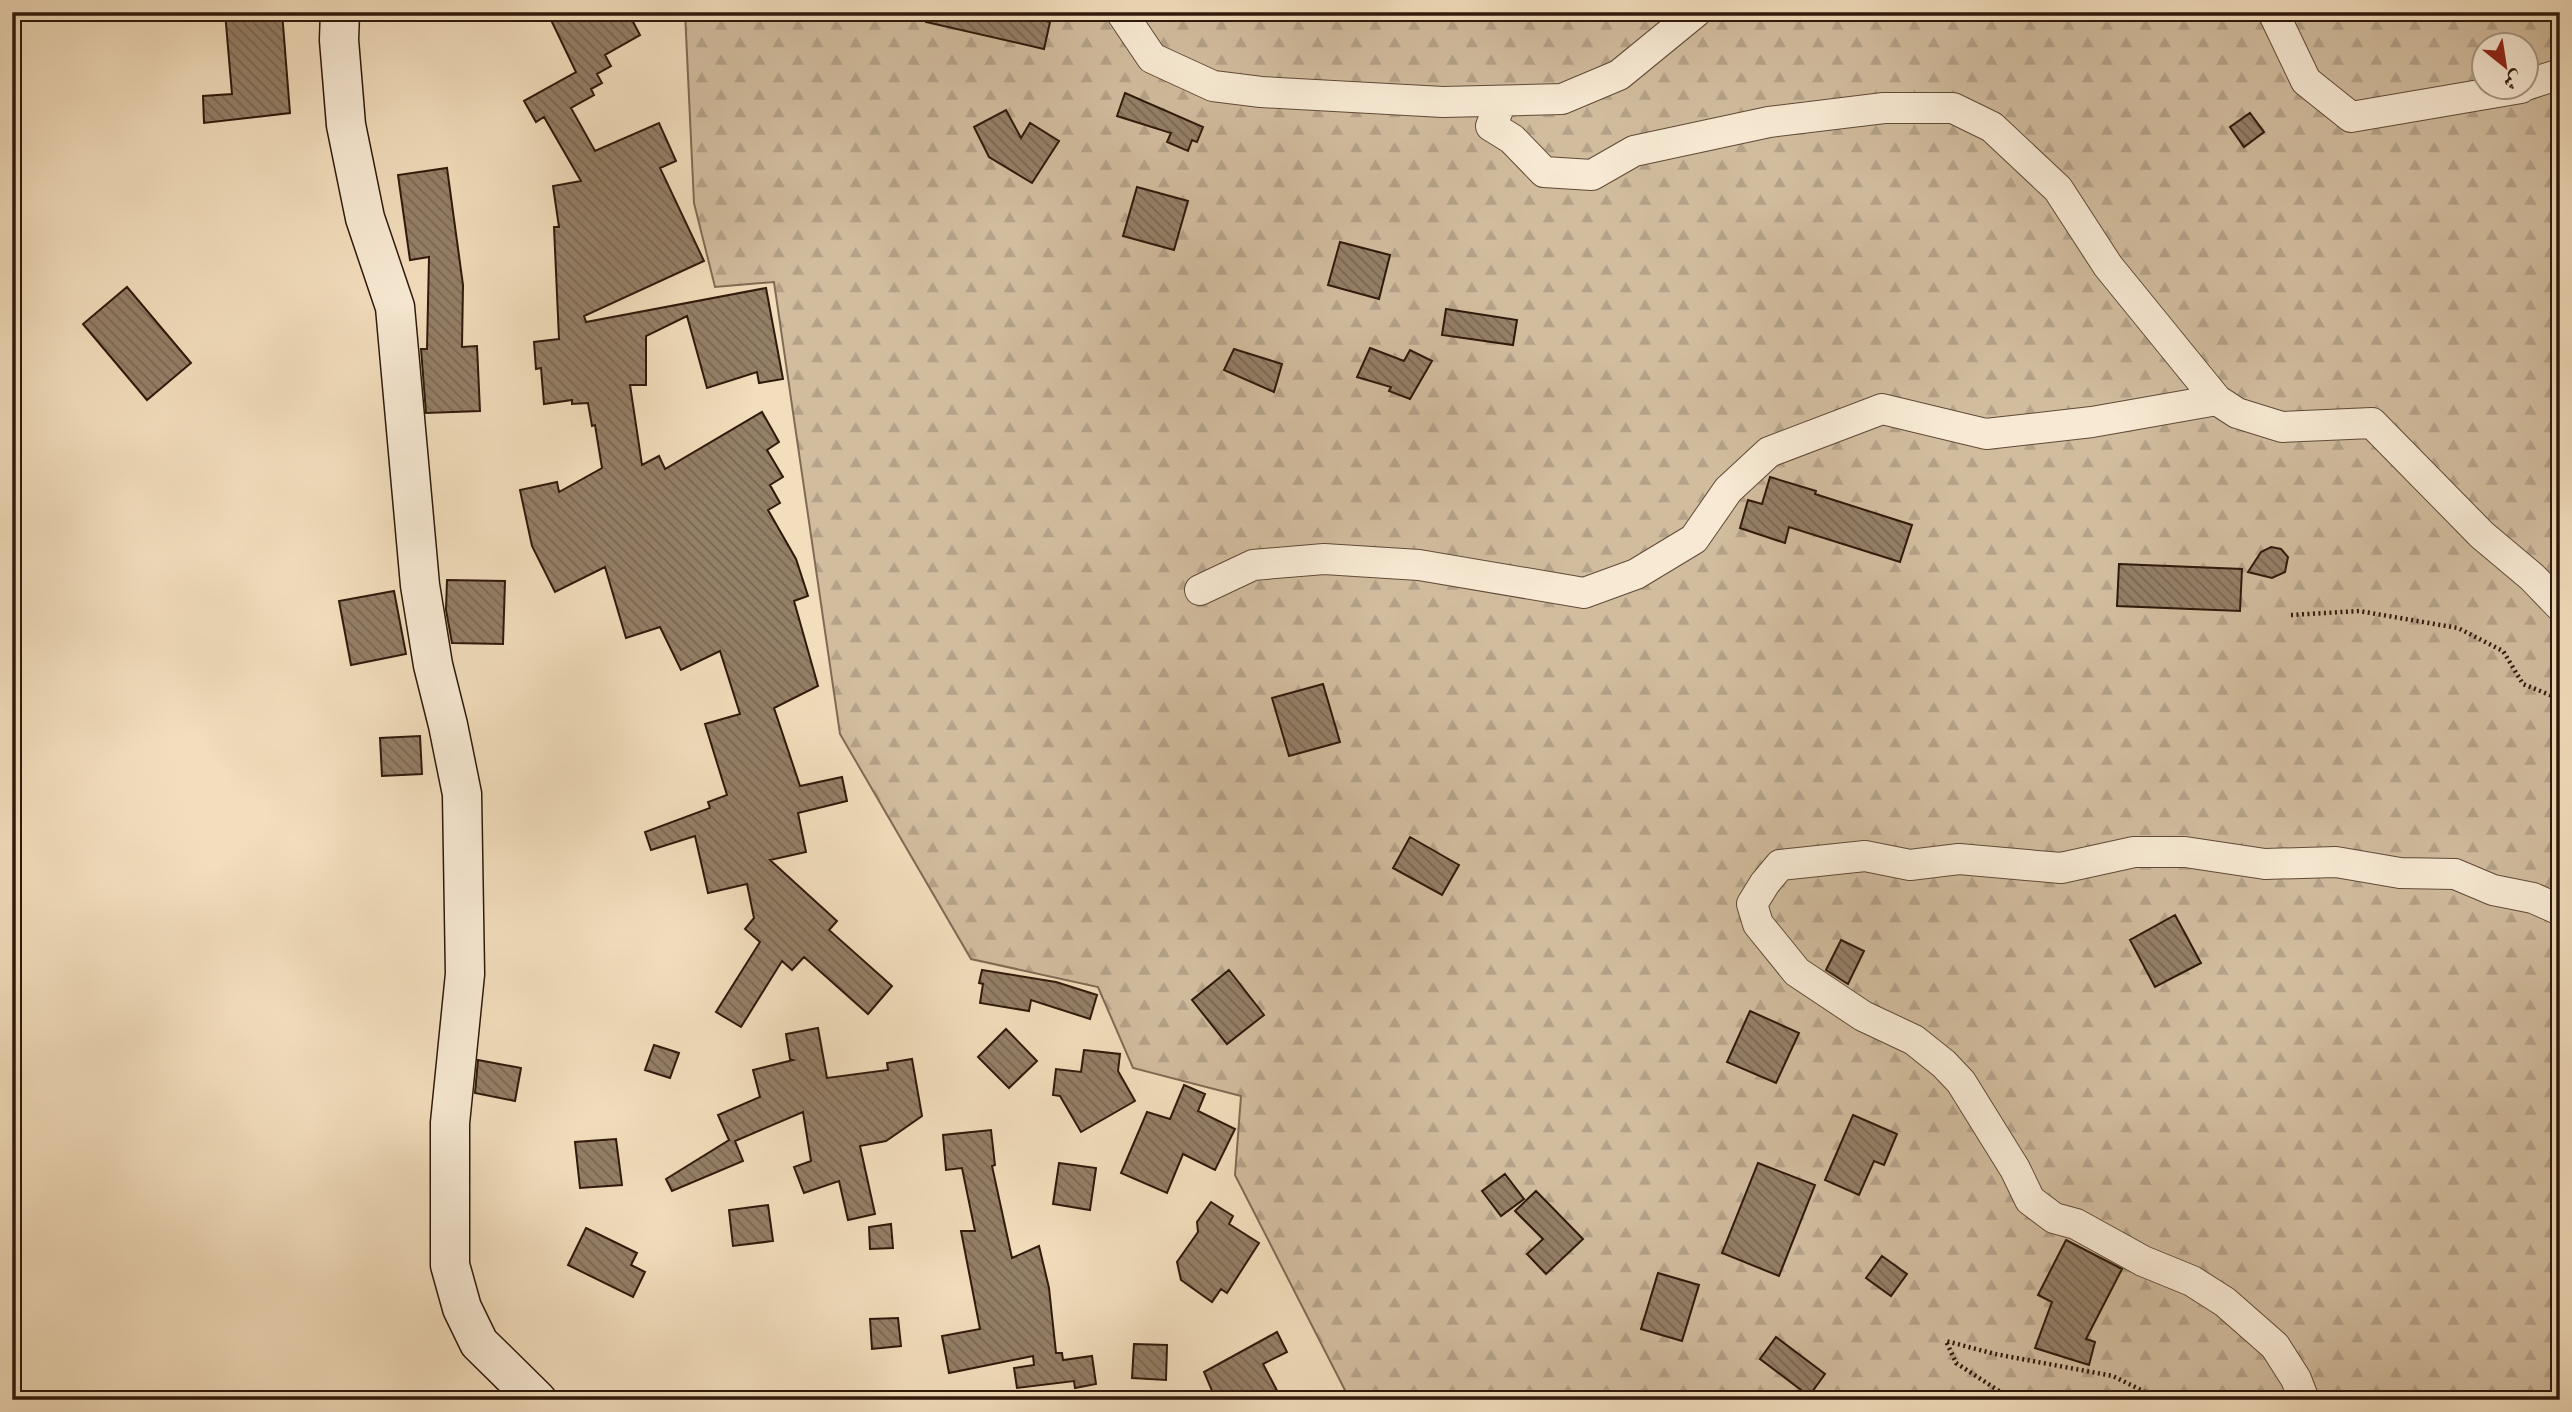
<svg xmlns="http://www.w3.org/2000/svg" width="2572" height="1412" font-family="'IM FELL English',Amiri,serif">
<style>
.forest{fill:url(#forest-firs);stroke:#806a54;stroke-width:2;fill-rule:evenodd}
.building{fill:url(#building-back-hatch);stroke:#2f190b;stroke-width:2}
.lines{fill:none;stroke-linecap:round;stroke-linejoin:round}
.street-casing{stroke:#604a37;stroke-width:32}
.secondary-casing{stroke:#2f190b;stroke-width:41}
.path{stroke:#2f190b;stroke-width:4.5;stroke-dasharray:2 3.5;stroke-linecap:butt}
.street{stroke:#f7e9d3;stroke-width:30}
.secondary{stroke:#f7e9d3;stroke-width:38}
</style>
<defs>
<pattern id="forest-firs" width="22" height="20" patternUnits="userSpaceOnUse" patternTransform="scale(1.75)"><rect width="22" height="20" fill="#d1bc9e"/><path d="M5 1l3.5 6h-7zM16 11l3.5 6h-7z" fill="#b4a187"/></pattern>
<pattern id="building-back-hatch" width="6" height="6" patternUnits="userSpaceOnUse" patternTransform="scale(1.75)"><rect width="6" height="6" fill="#947f67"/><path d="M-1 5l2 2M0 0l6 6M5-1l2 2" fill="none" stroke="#796753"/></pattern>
</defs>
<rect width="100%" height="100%" fill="#f2ddbc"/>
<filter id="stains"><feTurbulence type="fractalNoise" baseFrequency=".00286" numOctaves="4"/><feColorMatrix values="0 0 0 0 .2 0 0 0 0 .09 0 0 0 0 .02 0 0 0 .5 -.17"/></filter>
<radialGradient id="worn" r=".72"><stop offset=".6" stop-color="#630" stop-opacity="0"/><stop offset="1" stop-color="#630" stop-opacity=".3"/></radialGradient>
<path class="forest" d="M 685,12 L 2560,12 L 2560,1400 L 1350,1400 L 1235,1175 L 1241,1096 L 1133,1068 L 1098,987 L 971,959 L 840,734 L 774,282 L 715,287 L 694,203 ZM 2484,46 L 2526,46 L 2526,88 L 2484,88 Z"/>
<path class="building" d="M 225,12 L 282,12 L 290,113 L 204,123 L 203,96 L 232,94 Z
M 566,12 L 628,12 L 640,35 L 605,55 L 611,66 L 597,74 L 602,83 L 591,89 L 594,95 L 571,108 L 595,151 L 659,123 L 676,161 L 660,168 L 704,261 L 584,316 L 586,322 L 766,288 L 783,379 L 759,383 L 757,372 L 707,388 L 687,316 L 646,336 L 646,385 L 630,385 L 642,465 L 659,456 L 665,469 L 762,412 L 779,442 L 767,450 L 783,477 L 770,485 L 780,503 L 768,510 L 796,559 L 808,596 L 794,601 L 818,686 L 774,708 L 800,786 L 842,777 L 847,801 L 798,813 L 806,852 L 770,860 L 837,921 L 829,930 L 892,986 L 868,1014 L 804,957 L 792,970 L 782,961 L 741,1027 L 716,1012 L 760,942 L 745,929 L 754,918 L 747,884 L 708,893 L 695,836 L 651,850 L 645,832 L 710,808 L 708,802 L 727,795 L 705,724 L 740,714 L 720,651 L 681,670 L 660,627 L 626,638 L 605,567 L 555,592 L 532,546 L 520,490 L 557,482 L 559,492 L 602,468 L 595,425 L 592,426 L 588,403 L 572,404 L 572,400 L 544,404 L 541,368 L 536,369 L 534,342 L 559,339 L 554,227 L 559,227 L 553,186 L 581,181 L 544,117 L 536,122 L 524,101 L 576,72 L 551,20 Z
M 927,12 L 1006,12 L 1050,22 L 1044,49 L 926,22 Z
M 1125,93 L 1203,127 L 1197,142 L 1192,140 L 1188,151 L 1167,142 L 1171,133 L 1117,116 Z
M 1006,110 L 1021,138 L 1030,123 L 1059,141 L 1032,183 L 989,157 L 974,127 Z
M 2250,113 L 2264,132 L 2244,147 L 2230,127 Z
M 447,168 L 463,285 L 462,347 L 477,346 L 480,411 L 426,413 L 421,349 L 427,349 L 429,257 L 410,260 L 398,175 Z
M 1137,187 L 1188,201 L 1174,250 L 1123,236 Z
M 1340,242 L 1390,255 L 1379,299 L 1328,285 Z
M 127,287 L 191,363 L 147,400 L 83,324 Z
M 1446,309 L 1517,320 L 1513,345 L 1442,335 Z
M 1370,348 L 1404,361 L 1410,350 L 1432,361 L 1410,399 L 1389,391 L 1391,387 L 1357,377 Z
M 1234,349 L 1282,364 L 1274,392 L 1224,370 Z
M 1770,477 L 1816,491 L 1815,494 L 1912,525 L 1900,562 L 1789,527 L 1785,543 L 1740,528 L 1748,500 L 1762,504 Z
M 2271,547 L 2281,549 L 2288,557 L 2285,572 L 2272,578 L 2248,572 L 2261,552 Z
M 2119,564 L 2242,569 L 2240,611 L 2117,606 Z
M 447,580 L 505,581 L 503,644 L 452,643 L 446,610 Z
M 394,591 L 406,654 L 351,665 L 339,601 Z
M 1323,684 L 1340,742 L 1289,756 L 1272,698 Z
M 420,736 L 422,774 L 382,776 L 380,738 Z
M 1410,837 L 1459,865 L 1442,895 L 1393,868 Z
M 2175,915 L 2201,963 L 2155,987 L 2130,940 Z
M 1841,940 L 1864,951 L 1848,984 L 1826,970 Z
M 982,970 L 1056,982 L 1097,995 L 1090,1019 L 1031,1000 L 1029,1011 L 980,1003 L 983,984 L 979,983 Z
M 1229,970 L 1264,1015 L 1227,1044 L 1192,1000 Z
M 1750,1011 L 1799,1033 L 1776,1083 L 1727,1062 Z
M 818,1028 L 827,1078 L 888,1070 L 887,1063 L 912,1059 L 922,1116 L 886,1141 L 860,1146 L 875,1214 L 848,1220 L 839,1181 L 804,1193 L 794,1167 L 811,1161 L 803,1112 L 735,1141 L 743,1161 L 672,1191 L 666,1179 L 729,1140 L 718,1115 L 760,1097 L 753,1070 L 793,1060 L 790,1059 L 786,1034 Z
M 1006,1029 L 1037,1061 L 1009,1088 L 978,1057 Z
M 654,1045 L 679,1053 L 670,1078 L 645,1070 Z
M 1084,1050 L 1120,1054 L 1118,1071 L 1135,1101 L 1081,1132 L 1060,1096 L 1053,1095 L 1056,1069 L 1081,1072 Z
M 478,1060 L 521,1068 L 515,1101 L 475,1093 Z
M 1184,1085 L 1205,1094 L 1198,1111 L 1235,1129 L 1215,1170 L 1183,1154 L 1167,1193 L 1121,1173 L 1147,1112 L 1170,1119 Z
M 1853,1115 L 1897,1134 L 1884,1165 L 1874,1161 L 1859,1195 L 1825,1180 Z
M 991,1130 L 995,1165 L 992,1166 L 1012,1258 L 1039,1246 L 1049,1288 L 1056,1353 L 1062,1353 L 1063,1360 L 1092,1356 L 1096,1384 L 1075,1388 L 1074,1381 L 1017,1388 L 1014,1368 L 1034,1365 L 1033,1356 L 949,1373 L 942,1336 L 980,1329 L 961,1231 L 975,1231 L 962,1168 L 946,1170 L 943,1135 Z
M 616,1139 L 622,1185 L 580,1188 L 575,1142 Z
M 1059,1163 L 1096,1168 L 1090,1210 L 1053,1204 Z
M 1758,1163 L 1815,1185 L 1779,1276 L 1722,1253 Z
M 1505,1174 L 1524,1199 L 1501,1216 L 1482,1191 Z
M 1536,1191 L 1583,1239 L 1546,1274 L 1527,1254 L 1543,1239 L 1515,1211 Z
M 1211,1202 L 1233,1216 L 1229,1224 L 1259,1243 L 1227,1293 L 1221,1289 L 1212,1302 L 1181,1280 L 1177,1262 L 1198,1232 L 1197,1222 Z
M 768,1205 L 773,1241 L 733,1246 L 729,1210 Z
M 891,1224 L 893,1248 L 870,1249 L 869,1227 Z
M 586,1228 L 637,1253 L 631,1265 L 645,1272 L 633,1297 L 568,1265 Z
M 2066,1240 L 2122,1269 L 2086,1339 L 2095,1342 L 2089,1365 L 2035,1348 L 2052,1302 L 2038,1295 Z
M 1882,1256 L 1907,1274 L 1891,1296 L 1866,1278 Z
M 1658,1273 L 1699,1285 L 1682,1341 L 1641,1329 Z
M 898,1318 L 901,1346 L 872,1349 L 870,1319 Z
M 1277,1332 L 1287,1352 L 1263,1364 L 1282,1400 L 1216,1400 L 1204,1372 Z
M 1776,1337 L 1825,1374 L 1809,1396 L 1760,1359 Z
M 1134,1344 L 1167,1345 L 1166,1380 L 1132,1378 Z"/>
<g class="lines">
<g class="street-casing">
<path id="street" d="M 1121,12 L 1152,58 L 1213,86 L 1261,92 L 1443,102 L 1562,99 L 1619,75 L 1696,12
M 2273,12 L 2306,81 L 2351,117 L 2521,88
M 2526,85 L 2560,74
M 1502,101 L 1491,126 L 1512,139 L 1544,172 L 1592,175 L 1634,151 L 1769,122 L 1884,108 L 1953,108 L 1992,127 L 2058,189 L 2108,266 L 2217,400 L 2237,413 L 2282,427 L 2372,423 L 2482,535 L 2532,577 L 2560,606
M 1200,590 L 1253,565 L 1324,559 L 1419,565 L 1584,593 L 1636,574 L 1694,539 L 1728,490 L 1769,452 L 1882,409 L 1986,434 L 2092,422 L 2217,400
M 2304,1400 L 2296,1379 L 2275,1346 L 2225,1302 L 2192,1281 L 2143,1261 L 2076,1224 L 2054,1218 L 2030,1200 L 2015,1169 L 1961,1082 L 1944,1064 L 1914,1040 L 1863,1016 L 1797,972 L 1758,924 L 1752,904 L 1765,883 L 1780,865 L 1865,856 L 1910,865 L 1959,859 L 2061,868 L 2134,852 L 2185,852 L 2265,864 L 2336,862 L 2400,873 L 2455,874 L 2493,890 L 2533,898 L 2560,910"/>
</g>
<g class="secondary-casing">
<path id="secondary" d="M 340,12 L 339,40 L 346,125 L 365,218 L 395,307 L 420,585 L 433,665 L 448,725 L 462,794 L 465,974 L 450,1123 L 450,1265 L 462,1308 L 479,1343 L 537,1400"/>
</g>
<path class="path" d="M 2291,615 L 2359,611 L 2458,628 L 2503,651 L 2523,684 L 2560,699
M 2013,1400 L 1956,1363 L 1946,1341 L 1995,1354 L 2113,1376 L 2161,1400"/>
<use href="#street" class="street"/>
<use href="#secondary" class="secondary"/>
</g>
<rect width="2572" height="1412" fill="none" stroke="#f2ddbc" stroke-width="42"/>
<rect x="14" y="14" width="2544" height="1384" fill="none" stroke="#2f190b" stroke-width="3.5"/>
<rect x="21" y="21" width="2530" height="1370" fill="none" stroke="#2f190b" stroke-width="2"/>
<g transform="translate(2505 66) rotate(150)"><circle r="33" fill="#f7e9d3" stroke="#a79683" stroke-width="2"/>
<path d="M0-5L12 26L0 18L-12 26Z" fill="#8f2418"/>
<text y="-10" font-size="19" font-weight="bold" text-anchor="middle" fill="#2f190b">ش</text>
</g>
<rect width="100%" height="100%" filter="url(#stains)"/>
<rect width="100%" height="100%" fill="url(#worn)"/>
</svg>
